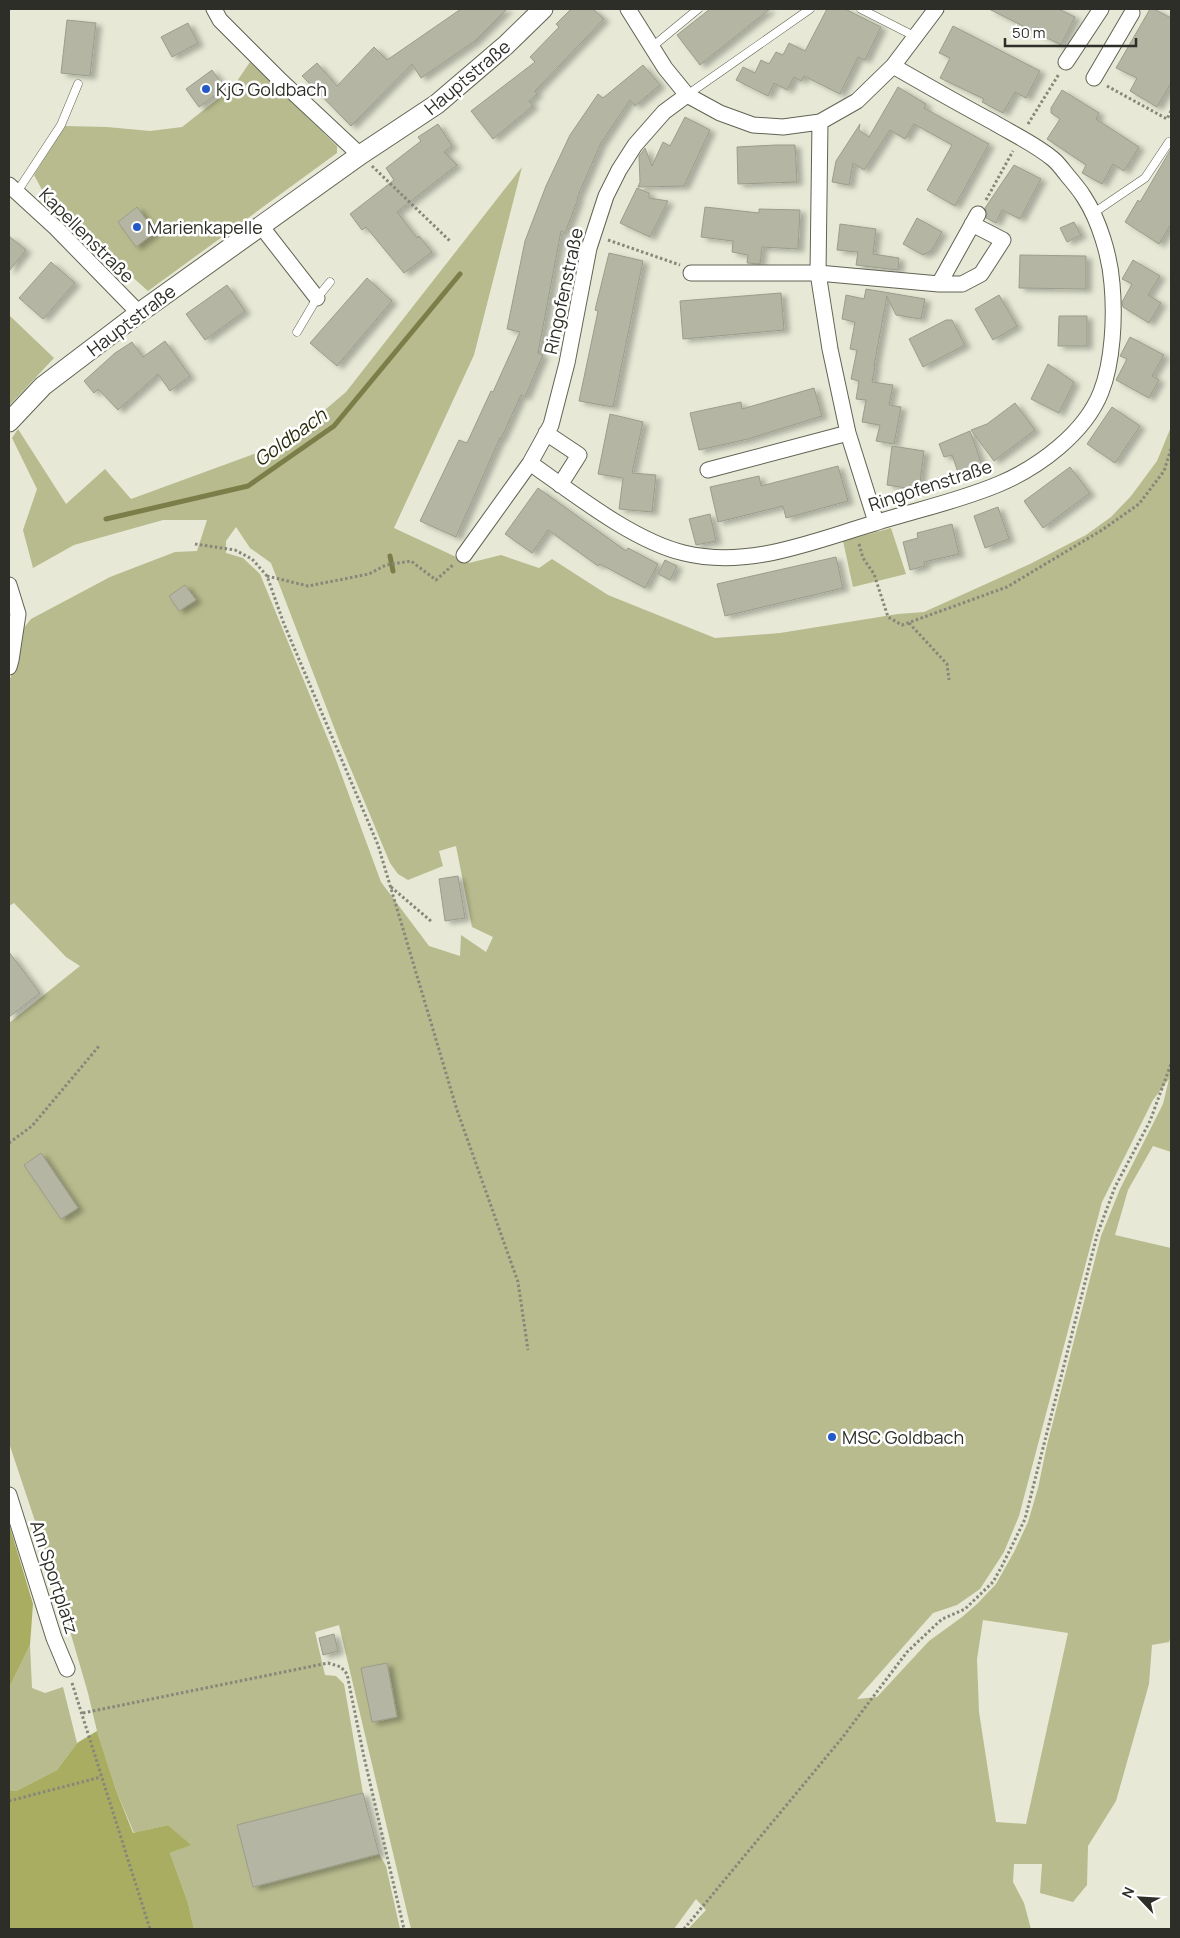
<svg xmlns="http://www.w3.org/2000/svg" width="1180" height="1938" font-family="Manrope,sans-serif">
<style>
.green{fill:#b7bb8d;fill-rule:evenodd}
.forest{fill:#a8ad62}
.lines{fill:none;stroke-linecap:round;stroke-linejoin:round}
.stream{stroke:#7b7e48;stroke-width:5}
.building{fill:#b4b6a3;stroke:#9b9d8b;filter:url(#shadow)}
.service-casing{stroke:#616353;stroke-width:9}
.minor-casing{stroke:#616353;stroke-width:17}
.tertiary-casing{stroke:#616353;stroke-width:21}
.path{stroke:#86877a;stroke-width:3;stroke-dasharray:2.5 2.5;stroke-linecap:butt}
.service{stroke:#fff;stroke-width:8}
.minor{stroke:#fff;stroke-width:15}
.tertiary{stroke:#fff;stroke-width:19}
.poi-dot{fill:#235ac7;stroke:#fff;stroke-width:2}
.labels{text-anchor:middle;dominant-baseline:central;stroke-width:5;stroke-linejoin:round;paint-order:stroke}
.street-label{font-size:18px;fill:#2d2e27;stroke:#fff}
.poi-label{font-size:18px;fill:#2d2e27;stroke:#fff;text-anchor:start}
.water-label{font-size:19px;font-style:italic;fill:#2a2c0a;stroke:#fff}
</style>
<defs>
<filter id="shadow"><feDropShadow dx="5.5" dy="3" stdDeviation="2.5" flood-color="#0004"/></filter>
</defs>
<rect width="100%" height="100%" fill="#e7e9d6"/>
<path class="green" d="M 250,62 L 337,146 L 337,153 L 148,291 L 48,201 L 34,175 L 65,126 L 107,127 L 150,131 L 182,127 L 233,87 Z
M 522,167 L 474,355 L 394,528 L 469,563 L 501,555 L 539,568 L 552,559 L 608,595 L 715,638 L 780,633 L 898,614 L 924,612 L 1030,564 L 1086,535 L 1111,517 L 1131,496 L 1157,461 L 1171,427 L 1171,1152 L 1153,1146 L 1128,1190 L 1115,1235 L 1171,1248 L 1171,1635 L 1169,1642 L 1152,1645 L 1149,1684 L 1116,1801 L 1088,1846 L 1087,1885 L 1073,1902 L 1040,1893 L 1042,1864 L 1014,1864 L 1013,1882 L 1024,1903 L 1031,1929 L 688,1929 L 706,1910 L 696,1899 L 674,1929 L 411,1929 L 339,1625 L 315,1632 L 325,1675 L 336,1676 L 344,1684 L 363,1793 L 238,1825 L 253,1887 L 379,1854 L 386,1866 L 400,1929 L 194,1929 L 188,1903 L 170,1853 L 190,1845 L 168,1825 L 134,1833 L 116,1790 L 97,1731 L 88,1693 L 58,1590 L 9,1443 L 9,1023 L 80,966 L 66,957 L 14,903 L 9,906 L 9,681 L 18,659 L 23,629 L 31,619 L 110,577 L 175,552 L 197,551 L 207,520 L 163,520 L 74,545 L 33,568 L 23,530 L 37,489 L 12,438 L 18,429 L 66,504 L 105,469 L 131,499 L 287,442 L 346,392 ZM 236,527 L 250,548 L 271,563 L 340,743 L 390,863 L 398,874 L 408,880 L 443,866 L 439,851 L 456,846 L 472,927 L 493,937 L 486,952 L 461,935 L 460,956 L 429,946 L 381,882 L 332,749 L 260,574 L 243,558 L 226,553 L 226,541 ZM 1169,1079 L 1163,1104 L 1120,1189 L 1101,1236 L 1047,1445 L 1038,1488 L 1028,1522 L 1014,1552 L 996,1584 L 977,1604 L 962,1617 L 929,1641 L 877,1697 L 857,1699 L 933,1613 L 957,1605 L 980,1589 L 1004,1552 L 1019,1516 L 1102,1202 L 1153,1100 ZM 983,1620 L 1068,1633 L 1026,1824 L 996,1822 L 979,1712 L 977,1659 Z
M 9,315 L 54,358 L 9,406 Z
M 891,528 L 906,574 L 853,587 L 843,541 Z
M 30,1645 L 32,1688 L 45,1693 L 63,1687 L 77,1743 L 57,1770 L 16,1791 L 9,1790 L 9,1688 Z"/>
<path class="forest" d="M 9,1524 L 33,1604 L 30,1645 L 9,1688 Z
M 97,1731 L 116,1790 L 133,1833 L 168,1825 L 191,1845 L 170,1853 L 188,1903 L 194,1929 L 9,1929 L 9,1790 L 16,1791 L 57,1770 L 77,1743 Z"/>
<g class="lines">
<path class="stream" d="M 106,519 L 248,486 L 334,426 L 460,274
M 390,556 L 393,571"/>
</g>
<path class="building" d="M 461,9 L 507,9 L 475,41 L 421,78 L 412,64 L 351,126 L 302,76 L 317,63 L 337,86 L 374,47 L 387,60 Z
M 571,9 L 593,9 L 604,19 L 535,91 L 537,94 L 529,101 L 533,106 L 493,139 L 471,111 L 535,62 L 530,57 L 559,27 L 556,24 Z
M 710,9 L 770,9 L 700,65 L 677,35 Z
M 827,9 L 845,9 L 881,27 L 865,60 L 858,57 L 840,94 L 804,76 L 801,81 L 794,77 L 787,90 L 774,83 L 768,96 L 736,80 L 743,67 L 755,73 L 761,60 L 769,64 L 776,52 L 783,55 L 789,43 L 805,51 Z
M 989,9 L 1059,9 L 1075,17 L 1061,45 Z
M 1150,9 L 1154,9 L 1171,18 L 1171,83 L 1157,107 L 1130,91 L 1137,78 L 1116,68 Z
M 67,20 L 96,23 L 90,76 L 61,73 Z
M 188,23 L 198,43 L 172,57 L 161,37 Z
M 953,26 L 1040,71 L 1026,98 L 1015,92 L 1003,113 L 982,102 L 984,99 L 940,78 L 950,58 L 939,53 Z
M 643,65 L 660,85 L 635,106 L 630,100 L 601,143 L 577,198 L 578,199 L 565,233 L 561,231 L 538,353 L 543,355 L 525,397 L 521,395 L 501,439 L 500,438 L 456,537 L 420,521 L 459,440 L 467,443 L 491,391 L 493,392 L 520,332 L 507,329 L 525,241 L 546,186 L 570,135 L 598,94 L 603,98 Z
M 212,70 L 225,88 L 199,107 L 186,89 Z
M 898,87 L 926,104 L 924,108 L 989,144 L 955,206 L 927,190 L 952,145 L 914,124 L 905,139 L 890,130 L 864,170 L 853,163 L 849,185 L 832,182 L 836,161 L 860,124 L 859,130 L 869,137 Z
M 1062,90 L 1099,113 L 1096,119 L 1139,147 L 1124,171 L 1113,164 L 1102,184 L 1082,173 L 1086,165 L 1047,139 L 1060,119 L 1051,113 L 1051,108 Z
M 685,117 L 710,130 L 684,186 L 638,187 L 640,182 L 639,156 L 643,151 L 645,148 L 652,166 L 663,142 L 670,146 Z
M 438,124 L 452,146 L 444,152 L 457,165 L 397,212 L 417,238 L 419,236 L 432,252 L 404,273 L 366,227 L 362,230 L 350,214 L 394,180 L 386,168 L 421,141 L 418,137 Z
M 776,145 L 795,145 L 797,182 L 738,184 L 737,147 Z
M 1171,149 L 1171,224 L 1159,244 L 1125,222 L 1138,200 L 1140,202 Z
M 1014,165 L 1041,179 L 1020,219 L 1002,210 L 996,223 L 986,218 L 987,213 L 985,208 Z
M 637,188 L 649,193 L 649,198 L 668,201 L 650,237 L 620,223 Z
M 137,207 L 155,232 L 136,247 L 118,222 Z
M 705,207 L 759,213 L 759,209 L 800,210 L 798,249 L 762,247 L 760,264 L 747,263 L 748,255 L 732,252 L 733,241 L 701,237 Z
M 917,218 L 942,232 L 931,251 L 923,255 L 903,244 Z
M 1074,222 L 1081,235 L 1067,242 L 1060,228 Z
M 840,224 L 876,229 L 873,254 L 899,258 L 898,270 L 856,265 L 858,252 L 837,250 Z
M 9,236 L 26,250 L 9,271 Z
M 609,253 L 643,261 L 613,407 L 579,401 L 598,311 L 595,310 Z
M 1020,255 L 1086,256 L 1086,289 L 1019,288 Z
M 1133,260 L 1160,276 L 1148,295 L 1161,303 L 1149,323 L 1123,307 L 1122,302 L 1132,284 L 1122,279 Z
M 51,262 L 75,283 L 43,319 L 19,298 Z
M 367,278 L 392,301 L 337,366 L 310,343 Z
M 227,285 L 245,311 L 205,340 L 186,314 Z
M 866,289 L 925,299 L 921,319 L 896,315 L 887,296 L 874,366 L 875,366 L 872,382 L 893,385 L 889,405 L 901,407 L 894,444 L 876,441 L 880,425 L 862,422 L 866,400 L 856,399 L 859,381 L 851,379 L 857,350 L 850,349 L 855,322 L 842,319 L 846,295 L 864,299 Z
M 781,293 L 784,330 L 683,339 L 680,301 Z
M 999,295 L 1017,326 L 993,340 L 975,309 Z
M 1059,316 L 1087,316 L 1087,346 L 1058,346 Z
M 946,320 L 952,320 L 965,345 L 923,367 L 909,339 Z
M 1130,337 L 1164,355 L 1152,376 L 1159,380 L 1149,398 L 1116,380 L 1127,359 L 1120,356 Z
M 165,341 L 190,376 L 170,391 L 158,374 L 118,410 L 98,389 L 94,393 L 84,381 L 115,353 L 132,342 L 143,357 Z
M 1048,364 L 1074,382 L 1059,413 L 1031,399 Z
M 814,388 L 822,416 L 748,439 L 699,450 L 690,413 L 741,402 L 742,409 Z
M 1015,403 L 1035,430 L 994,461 L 971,430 L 987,424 Z
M 1112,407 L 1140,426 L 1115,463 L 1087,444 Z
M 610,414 L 643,422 L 632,473 L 656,475 L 652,512 L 619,509 L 623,478 L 598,474 Z
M 970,431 L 982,465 L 959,475 L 952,455 L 944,457 L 939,444 Z
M 892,446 L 924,451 L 919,490 L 887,485 Z
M 838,466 L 848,501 L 786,518 L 783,506 L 718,522 L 710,487 L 759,476 L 761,486 Z
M 1070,467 L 1090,493 L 1043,528 L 1024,501 Z
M 538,488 L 626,551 L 628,548 L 658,564 L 645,588 L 600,564 L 598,566 L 548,530 L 532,553 L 505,534 Z
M 998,507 L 1009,539 L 985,548 L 974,516 Z
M 710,514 L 716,541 L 696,545 L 689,519 Z
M 952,524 L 959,554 L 924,562 L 925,566 L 910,570 L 903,542 L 918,538 L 917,533 Z
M 836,557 L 843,588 L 725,616 L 717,584 Z
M 665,560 L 677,566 L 670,580 L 658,574 Z
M 185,585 L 196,600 L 179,611 L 169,596 Z
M 458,876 L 465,918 L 445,921 L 439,879 Z
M 9,952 L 40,993 L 9,1017 Z
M 41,1153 L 78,1208 L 61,1219 L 24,1165 Z
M 334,1634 L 338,1651 L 323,1655 L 319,1638 Z
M 387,1663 L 397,1717 L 372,1722 L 361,1668 Z
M 363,1793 L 379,1854 L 253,1887 L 237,1825 Z"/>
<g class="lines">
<g class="service-casing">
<path id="service" d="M 861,9 L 916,37
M 652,47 L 698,9
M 687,95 L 810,9
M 17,192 L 61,125 L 78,84
M 1092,214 L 1145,178 L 1169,142
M 297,332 L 317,298 L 330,282"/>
</g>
<g class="minor-casing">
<path id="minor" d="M 214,9 L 220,20 L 281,81 L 360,155
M 628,9 L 665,68 L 687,95 L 720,113 L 753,125 L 783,127 L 820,122 L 857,101 L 893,66 L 936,9
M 1066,62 L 1101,9
M 1094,78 L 1132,13
M 820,122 L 818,273 L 830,349 L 848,433 L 876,522
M 9,185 L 56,228 L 139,313
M 261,226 L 317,298
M 691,273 L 818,273 L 939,284 L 978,214
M 939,284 L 962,284 L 981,274 L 1003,240 L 972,224
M 546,433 L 579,455 L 560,485
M 530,463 C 573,493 633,541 684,553 C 749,569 813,541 875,523 C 916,510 959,501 999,484 C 1039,467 1085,433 1101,392 C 1113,362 1115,316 1112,284 C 1110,256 1099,220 1084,197 C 1079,189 1073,182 1067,175 C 1063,170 1058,163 1053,159 C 1035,144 1013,134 993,122 C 959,104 926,85 893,66
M 708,470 L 848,433
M 464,555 L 530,463 L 551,425 L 567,363 L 589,248 L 606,196 L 619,170 L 635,145 L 664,112 L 687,95
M 9,585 L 18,614 L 11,660 L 9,667
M 9,1495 L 54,1638 L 67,1669"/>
</g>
<g class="tertiary-casing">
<path id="tertiary" d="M 9,422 L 43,386 L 139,313 L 360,155 L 437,104 L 506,45 L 543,9"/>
</g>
<path class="path" d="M 1107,86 L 1167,119 L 1171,111
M 1028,124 L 1059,74
M 372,166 L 451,242
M 986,200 L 1013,151
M 608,240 L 680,265
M 195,544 L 235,550 L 252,559 L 267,576 L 284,624 L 378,845 L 457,1110 L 518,1282 L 528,1350
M 859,544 L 863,558 L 874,574 L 888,617 L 902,625 L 1007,587 L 1102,530 L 1139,504 L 1164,471 L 1171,449
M 267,576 L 308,586 L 369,574 L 386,565 L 411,561 L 436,580 L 454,564
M 909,623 L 947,664 L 949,680
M 391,887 L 432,922
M 9,1143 L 32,1126 L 99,1046
M 72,1683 L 150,1929
M 83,1713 L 328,1663 L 341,1667 L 347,1674 L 364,1757 L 404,1929
M 9,1801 L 101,1777
M 684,1929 L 842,1738 L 907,1652 L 942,1619 L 965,1609 L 993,1582 L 1002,1566 L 1025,1519 L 1097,1235 L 1115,1187 L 1150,1121 L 1171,1064"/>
<use href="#service" class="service"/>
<use href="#minor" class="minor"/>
<use href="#tertiary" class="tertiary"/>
</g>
<g class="poi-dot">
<circle cx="206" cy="89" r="5"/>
<circle cx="137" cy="227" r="5"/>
<circle cx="832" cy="1437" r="5"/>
</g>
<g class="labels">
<g class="street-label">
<text transform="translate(467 77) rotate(-40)">Hauptstraße</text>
<text transform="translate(87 235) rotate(45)">Kapellenstraße</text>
<text transform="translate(563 291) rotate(-78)">Ringofenstraße</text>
<text transform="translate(131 320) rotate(-37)">Hauptstraße</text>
<text transform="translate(930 485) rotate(-18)">Ringofenstraße</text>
<text transform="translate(55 1577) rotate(72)">Am Sportplatz</text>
</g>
<g class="poi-label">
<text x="216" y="89">KjG Goldbach</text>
<text x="147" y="227">Marienkapelle</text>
<text x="842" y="1437">MSC Goldbach</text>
</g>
<g class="water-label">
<text transform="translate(290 437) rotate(-36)">Goldbach</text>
</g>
</g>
<rect width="1180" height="1938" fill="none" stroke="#2d2e27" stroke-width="20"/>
<g transform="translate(1140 1898) rotate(295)" stroke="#ffffff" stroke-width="4" paint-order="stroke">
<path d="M0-4L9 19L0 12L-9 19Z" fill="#2d2e27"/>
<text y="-8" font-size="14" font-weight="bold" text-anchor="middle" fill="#2d2e27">N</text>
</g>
<path d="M1005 38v8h131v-8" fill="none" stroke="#2d2e27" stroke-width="2.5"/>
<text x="1012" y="38" font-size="15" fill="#2d2e27" stroke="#ffffff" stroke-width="4" paint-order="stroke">50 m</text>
</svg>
